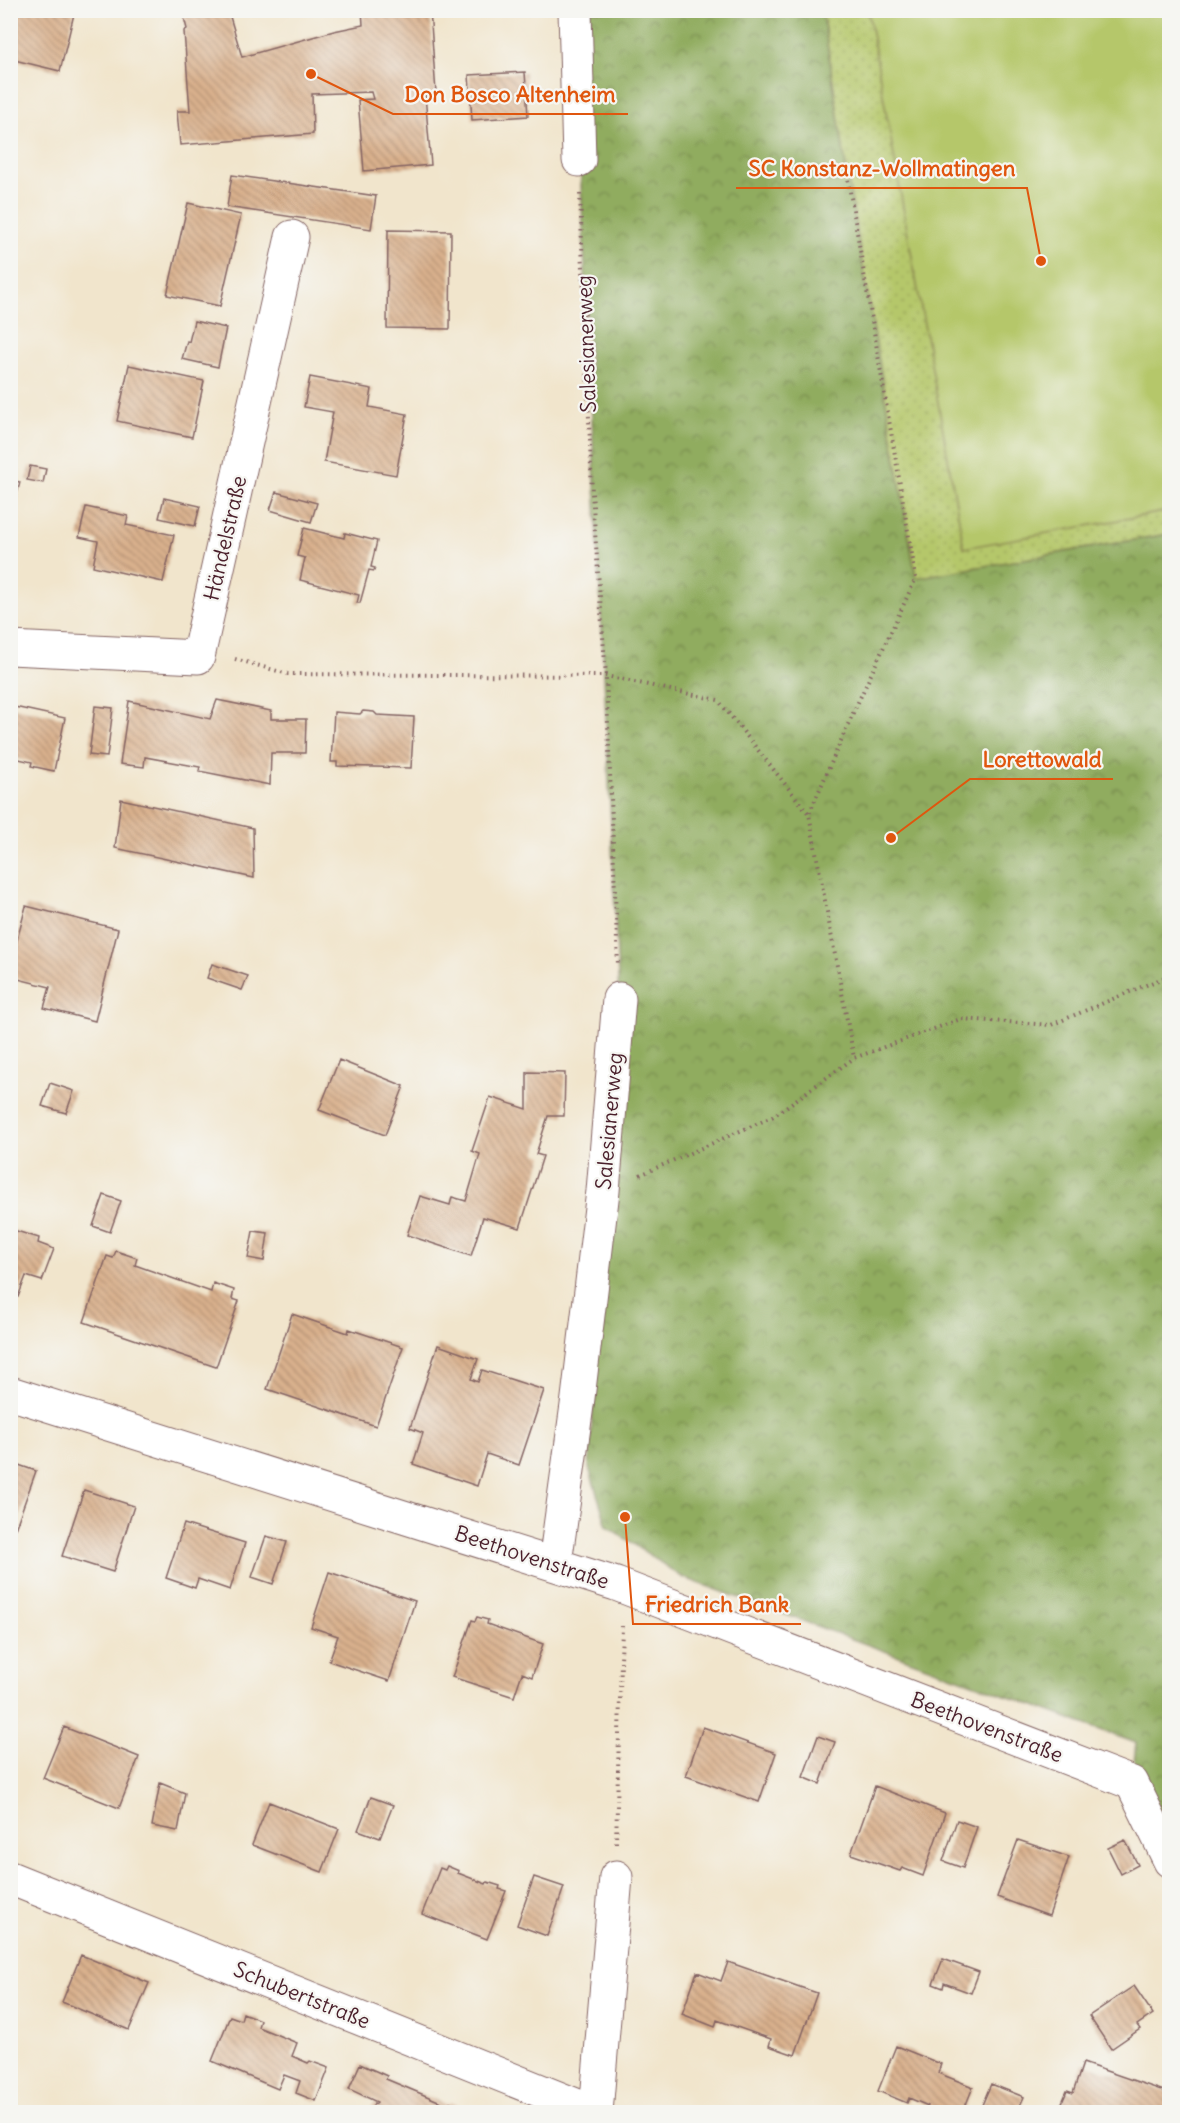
<svg xmlns="http://www.w3.org/2000/svg" width="1180" height="2123" font-family="Delius,sans-serif">
<style>
.grass{fill:url(#grass-dots);stroke:#80734a;stroke-width:1.5}
.forest{fill:url(#forest-crowns);stroke:#6d6644;stroke-width:1.5}
.pitch{fill:#b5c76a;stroke:#80734a;stroke-width:1.5}
.building{fill:url(#building-back-hatch)}
.lines{fill:none;stroke-linecap:round;stroke-linejoin:round}
.minor-casing{stroke:#846463;stroke-width:35}
.path{stroke:#846463;stroke-width:4;stroke-dasharray:1.5 4.5;stroke-linecap:butt}
.minor{stroke:#fff;stroke-width:33}
.labels{text-anchor:middle;dominant-baseline:central;stroke-width:4.5;stroke-linejoin:round;paint-order:stroke}
.street-label{font-size:21px;fill:#4a1f2b;stroke:#f6f6f2}
.leader{fill:none;stroke:#e0560e;stroke-width:2}
.callout-dot{fill:#e0560e;stroke:#f6f6f2;stroke-width:2}
.callout-label{font-size:22px;text-anchor:middle;font-weight:bold;fill:#e0560e;stroke:#f6f6f2;stroke-width:4.5;stroke-linejoin:round;paint-order:stroke}
</style>
<defs>
<pattern id="grass-dots" width="8" height="8" patternUnits="userSpaceOnUse" patternTransform="scale(1.5)"><rect width="8" height="8" fill="#b5c76a"/><path d="M2 2h.1M6 6h.1" fill="none" stroke="#9daa5c" stroke-width="1.8" stroke-linecap="round"/></pattern>
<pattern id="forest-crowns" width="20" height="18" patternUnits="userSpaceOnUse" patternTransform="scale(1.5)"><rect width="20" height="18" fill="#90ac5e"/><path d="M2 6a3 3 0 1 1 6 0M12 15a3 3 0 1 1 6 0" fill="none" stroke="#788b4e"/></pattern>
<pattern id="building-back-hatch" width="6" height="6" patternUnits="userSpaceOnUse" patternTransform="scale(1.5)"><rect width="6" height="6" fill="#d9b18d"/><path d="M-1 5l2 2M0 0l6 6M5-1l2 2" fill="none" stroke="#b28f73"/></pattern>
</defs>
<rect width="100%" height="100%" fill="#f6f6f2"/>
<filter id="ink" filterUnits="userSpaceOnUse"><feTurbulence type="fractalNoise" baseFrequency=".0167" numOctaves="2"/><feDisplacementMap in="SourceGraphic" scale="12" xChannelSelector="R" yChannelSelector="G"/><feConvolveMatrix kernelMatrix="1 2 1 2 8 2 1 2 1" color-interpolation-filters="sRGB"/></filter>
<filter id="wash" filterUnits="userSpaceOnUse"><feTurbulence type="fractalNoise" baseFrequency=".008" numOctaves="4" result="noise"/><feDisplacementMap in="SourceGraphic" scale="24" xChannelSelector="R" yChannelSelector="G"/><feGaussianBlur stdDeviation="1.35" result="paint"/><feColorMatrix in="noise" values="0 0 0 0 0 0 0 0 0 0 0 0 0 0 0 0 0 1.4 0 .05"/><feComposite in="paint" operator="in"/></filter>
<g filter="url(#wash)">
<rect width="100%" height="100%" fill="#f1e5cc"/>
<path class="grass" d="M 822,11 L 1169,11 L 1169,534 L 916,578 L 847,174 Z"/>
<path class="forest" d="M 575,11 L 822,11 L 847,174 L 916,578 L 1169,534 L 1169,1861 L 1132,1783 L 1136,1743 L 682,1577 L 607,1526 L 589,1468 L 619,999 L 576,77 Z"/>
<path class="pitch" d="M 868,11 L 1169,11 L 1169,511 L 964,548 Z"/>
<g id="blocks">
<path class="building" d="M 10,10 L 75,10 L 60,71 L 10,59 Z
M 182,10 L 228,10 L 242,57 L 334,31 L 363,25 L 362,10 L 430,10 L 436,93 L 425,95 L 431,165 L 364,171 L 358,100 L 373,99 L 371,92 L 312,94 L 313,134 L 180,145 L 177,111 L 190,111 L 184,31 L 187,29 Z
M 525,72 L 528,116 L 472,120 L 469,75 Z
M 10,120 L 16,121 L 11,139 L 10,139 Z
M 232,175 L 376,196 L 371,229 L 227,207 Z
M 188,203 L 241,215 L 220,306 L 167,295 Z
M 388,230 L 451,231 L 450,329 L 387,328 Z
M 194,321 L 226,328 L 218,367 L 182,359 L 187,341 L 189,342 Z
M 129,365 L 204,381 L 192,437 L 117,421 Z
M 310,377 L 372,389 L 369,407 L 407,414 L 396,475 L 324,462 L 333,412 L 304,407 Z
M 30,466 L 46,469 L 43,483 L 27,480 Z
M 10,480 L 20,482 L 11,517 L 10,516 Z
M 276,492 L 317,503 L 311,522 L 270,510 Z
M 164,498 L 200,506 L 195,526 L 159,518 Z
M 86,507 L 128,516 L 126,525 L 174,535 L 163,582 L 93,566 L 98,541 L 79,537 Z
M 304,528 L 344,538 L 345,533 L 377,541 L 371,567 L 375,568 L 374,571 L 369,570 L 360,603 L 357,603 L 359,595 L 300,580 L 305,558 L 297,556 Z
M 217,700 L 271,711 L 271,719 L 306,719 L 305,753 L 271,753 L 270,785 L 199,771 L 200,767 L 145,757 L 144,767 L 120,764 L 129,701 L 210,719 Z
M 10,706 L 65,718 L 54,771 L 31,766 L 32,762 L 10,757 Z
M 95,706 L 113,708 L 107,757 L 89,755 Z
M 363,711 L 374,712 L 377,715 L 414,717 L 411,768 L 337,766 L 337,762 L 331,762 L 334,712 L 360,714 Z
M 121,799 L 253,828 L 254,878 L 115,848 Z
M 26,906 L 118,929 L 95,1021 L 44,1008 L 50,987 L 10,977 L 10,967 Z
M 212,964 L 248,976 L 242,990 L 207,978 Z
M 339,1060 L 404,1086 L 385,1135 L 319,1110 Z
M 527,1072 L 565,1073 L 564,1116 L 548,1116 L 536,1154 L 543,1156 L 520,1228 L 483,1217 L 471,1256 L 407,1235 L 420,1196 L 450,1205 L 452,1197 L 466,1201 L 480,1154 L 472,1151 L 490,1097 L 527,1109 Z
M 50,1083 L 74,1091 L 66,1113 L 42,1106 Z
M 104,1195 L 121,1201 L 110,1232 L 93,1226 Z
M 10,1229 L 39,1238 L 38,1243 L 54,1249 L 42,1281 L 26,1276 L 18,1297 L 10,1295 Z
M 253,1231 L 268,1233 L 264,1261 L 248,1258 Z
M 116,1251 L 137,1258 L 135,1265 L 211,1292 L 213,1283 L 234,1290 L 232,1299 L 239,1301 L 216,1367 L 84,1322 L 107,1256 L 113,1258 Z
M 292,1314 L 348,1333 L 349,1329 L 403,1347 L 376,1426 L 267,1389 Z
M 438,1345 L 478,1359 L 471,1379 L 478,1382 L 482,1370 L 544,1390 L 519,1465 L 487,1454 L 477,1486 L 413,1464 L 423,1433 L 410,1428 Z
M 10,1462 L 36,1471 L 14,1532 L 10,1534 Z
M 84,1490 L 134,1506 L 113,1572 L 62,1556 Z
M 184,1524 L 245,1543 L 230,1590 L 198,1579 L 195,1588 L 166,1578 Z
M 266,1536 L 287,1542 L 273,1584 L 252,1577 Z
M 329,1572 L 415,1601 L 389,1681 L 329,1661 L 338,1636 L 311,1627 Z
M 477,1617 L 488,1620 L 487,1624 L 543,1644 L 532,1677 L 522,1673 L 514,1697 L 452,1677 L 472,1620 L 475,1621 Z
M 64,1727 L 139,1757 L 119,1808 L 43,1778 Z
M 703,1727 L 776,1753 L 759,1802 L 686,1776 Z
M 818,1736 L 835,1742 L 820,1784 L 803,1777 Z
M 160,1783 L 185,1793 L 178,1831 L 152,1826 Z
M 875,1786 L 945,1813 L 923,1876 L 902,1868 L 900,1871 L 851,1854 Z
M 371,1797 L 393,1805 L 380,1838 L 358,1830 Z
M 269,1802 L 339,1829 L 322,1872 L 252,1845 Z
M 957,1820 L 977,1827 L 963,1868 L 943,1861 Z
M 1018,1840 L 1069,1857 L 1049,1916 L 997,1897 Z
M 1125,1840 L 1138,1865 L 1121,1874 L 1108,1848 Z
M 447,1866 L 459,1871 L 458,1873 L 486,1884 L 487,1882 L 500,1886 L 499,1889 L 506,1891 L 487,1939 L 422,1914 L 440,1868 L 445,1870 Z
M 534,1877 L 564,1887 L 547,1936 L 517,1925 Z
M 81,1955 L 149,1983 L 129,2030 L 62,2002 Z
M 943,1959 L 979,1972 L 971,1993 L 944,1983 L 943,1988 L 933,1984 Z
M 728,1962 L 817,1993 L 795,2055 L 769,2046 L 771,2039 L 717,2020 L 715,2027 L 682,2014 L 697,1972 L 721,1981 Z
M 1134,1986 L 1153,2014 L 1137,2025 L 1140,2029 L 1111,2049 L 1089,2016 Z
M 243,2013 L 260,2020 L 258,2027 L 297,2043 L 292,2056 L 308,2063 L 310,2061 L 329,2068 L 316,2101 L 296,2093 L 300,2081 L 284,2075 L 278,2089 L 212,2061 L 230,2016 L 241,2020 Z
M 896,2046 L 941,2064 L 938,2073 L 973,2087 L 963,2112 L 925,2112 L 928,2106 L 909,2098 L 907,2103 L 878,2091 Z
M 1083,2063 L 1170,2093 L 1170,2112 L 1058,2112 L 1067,2091 L 1073,2093 Z
M 360,2064 L 387,2076 L 386,2079 L 448,2105 L 450,2102 L 474,2112 L 370,2112 L 374,2103 L 376,2104 L 377,2102 L 349,2089 Z
M 991,2084 L 1024,2097 L 1017,2112 L 979,2112 Z"/>
</g>
</g>
<g filter="url(#ink)">
<use href="#blocks" fill-opacity="0" stroke="#846463" stroke-width="1.5"/>
<g class="lines">
<g class="minor-casing">
<path id="minor" d="M 575,10 L 579,160
M 10,648 L 198,657 L 292,237
M 10,1393 L 616,1584 L 1132,1783 L 1170,1861
M 555,1563 L 578,1398 L 603,1191 L 619,999
M 10,1878 L 593,2112
M 596,2112 L 616,1877"/>
</g>
<path class="path" d="M 847,174 L 916,578 L 853,713 L 809,814 L 854,1058
M 580,194 L 592,493 L 606,676 L 618,965
M 235,659 L 288,674 L 606,676 L 718,700 L 809,814
M 640,1175 L 772,1117 L 854,1058 L 961,1019 L 1051,1025 L 1170,975
M 616,1843 L 622,1626"/>
<use href="#minor" class="minor"/>
</g>
</g>
<g class="labels">
<g class="street-label">
<text transform="translate(586 344) rotate(-92)">Salesianerweg</text>
<text transform="translate(225 538) rotate(-77)">Händelstraße</text>
<text transform="translate(609 1121) rotate(-85)">Salesianerweg</text>
<text transform="translate(532 1557) rotate(18)">Beethovenstraße</text>
<text transform="translate(987 1727) rotate(21)">Beethovenstraße</text>
<text transform="translate(302 1995) rotate(22)">Schubertstraße</text>
</g>
</g>
<path class="leader" d="M311 74L393 114H628M1041 261L1027 188H736M891 838L970 779H1113M625 1517L633 1624H801"/>
<g class="callout-dot">
<circle cx="311" cy="74" r="6"/>
<circle cx="1041" cy="261" r="6"/>
<circle cx="891" cy="838" r="6"/>
<circle cx="625" cy="1517" r="6"/>
</g>
<g class="callout-label">
<text x="510" y="102">Don Bosco Altenheim</text>
<text x="882" y="176">SC Konstanz-Wollmatingen</text>
<text x="1042" y="767">Lorettowald</text>
<text x="717" y="1612">Friedrich Bank</text>
</g>
<rect width="1180" height="2123" fill="none" stroke="#f6f6f2" stroke-width="36"/>
</svg>
